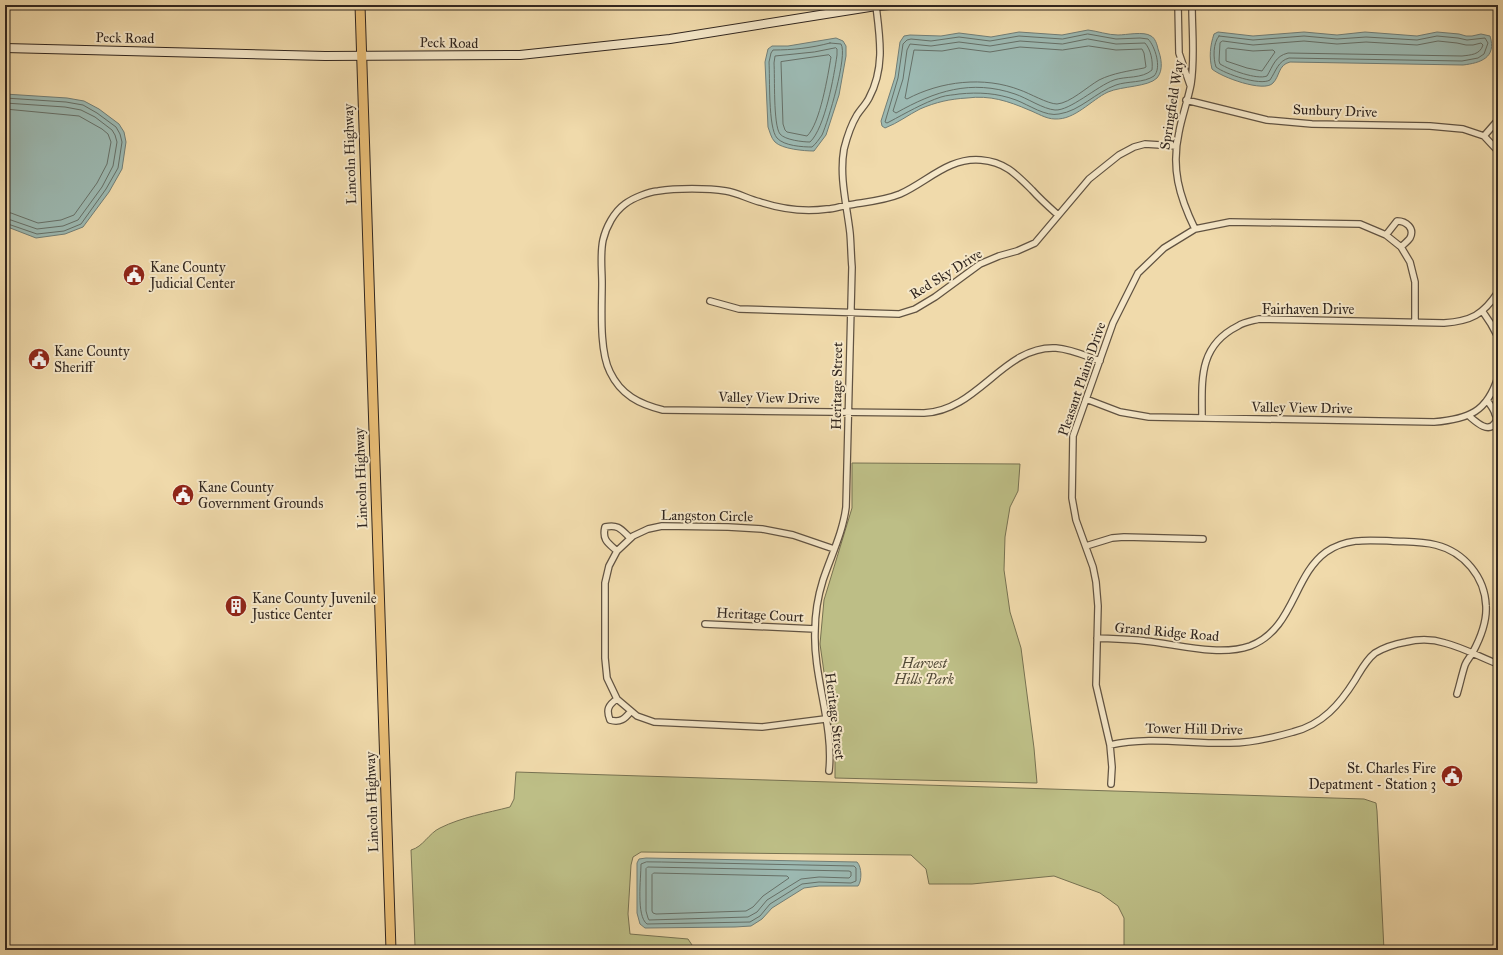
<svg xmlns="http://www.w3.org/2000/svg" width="1503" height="955" font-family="'IM FELL Great Primer',serif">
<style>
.green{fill:#bdbe86;stroke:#777252}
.water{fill:#9cb9b2;stroke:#717e77}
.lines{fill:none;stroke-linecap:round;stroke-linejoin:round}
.shore{stroke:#667068;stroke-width:1}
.street-casing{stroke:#615342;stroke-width:8}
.secondary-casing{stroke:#31261f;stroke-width:10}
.primary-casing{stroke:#31261f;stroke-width:11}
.street{stroke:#f5e7c8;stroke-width:5.5}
.secondary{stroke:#f5e7c8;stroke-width:8}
.primary{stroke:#e8bd76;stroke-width:9}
.labels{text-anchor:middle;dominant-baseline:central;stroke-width:4;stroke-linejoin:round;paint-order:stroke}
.street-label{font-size:14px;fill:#31261f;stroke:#f5e7c8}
.poi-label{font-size:14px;fill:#31261f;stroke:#f5e7c8;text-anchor:start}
.park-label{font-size:14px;font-style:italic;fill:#544c39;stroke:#f5e7c8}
</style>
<rect width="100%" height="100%" fill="#f0daab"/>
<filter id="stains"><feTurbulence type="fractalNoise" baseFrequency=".005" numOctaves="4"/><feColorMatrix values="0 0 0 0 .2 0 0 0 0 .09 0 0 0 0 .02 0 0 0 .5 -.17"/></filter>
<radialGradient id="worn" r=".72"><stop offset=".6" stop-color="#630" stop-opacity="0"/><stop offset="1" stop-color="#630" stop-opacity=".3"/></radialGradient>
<path class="green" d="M 852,463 L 1020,464 L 1018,491 L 1010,507 L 1005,537 L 1004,570 L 1010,612 L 1021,648 L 1034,748 L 1037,783 L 835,778 L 835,750 L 820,644 L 824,600 L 852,508 Z
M 516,772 L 1364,799 L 1376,803 L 1377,811 L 1384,950 L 1124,950 L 1124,918 L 1118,906 L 1100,893 L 1054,876 L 972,884 L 929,884 L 926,869 L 911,855 L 641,852 L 633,857 L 631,865 L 628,914 L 630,934 L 688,939 L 692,945 L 693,950 L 436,950 L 415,946 L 411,850 C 423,847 429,833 440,828 C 462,817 487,813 510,807 L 514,799 Z"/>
<path class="water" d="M 1088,30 C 1097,31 1108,35 1118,35 C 1126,35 1144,31 1151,36 C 1155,38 1157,44 1158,49 C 1161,57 1164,70 1157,78 C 1148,87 1122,86 1108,92 C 1091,100 1075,120 1055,119 C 1046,119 1037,113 1029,110 C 1008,101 990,95 967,98 C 950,99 936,102 920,109 C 908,115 898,123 885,128 L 882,126 L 881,121 L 895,77 L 900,42 L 904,36 L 910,35 L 941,36 L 959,33 L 991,37 L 1019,32 L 1062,35 Z
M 1218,32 L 1253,36 L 1304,32 L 1337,35 L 1365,32 L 1417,36 L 1437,32 L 1459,34 L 1466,36 L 1472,36 L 1481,34 L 1490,36 C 1497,58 1480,63 1463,65 L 1290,62 C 1278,65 1280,76 1273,83 C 1264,93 1221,77 1212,69 C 1209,57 1210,46 1214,34 Z
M 836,38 L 843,41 L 846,46 L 846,56 L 839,95 L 826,135 L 814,151 C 804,151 782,149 775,142 C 771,138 770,132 768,127 L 765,62 L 768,49 L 772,46 L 788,46 Z
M 5,94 L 67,98 L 84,101 L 99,109 L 119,124 L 124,132 L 126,142 L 122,169 L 109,192 L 83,227 L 65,234 L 36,238 L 5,226 Z
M 646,858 L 857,862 C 862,867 862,881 858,886 L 819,886 L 804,888 L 772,908 L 762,919 L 751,926 L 735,927 L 645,928 L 640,924 L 637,913 L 637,863 L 639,859 Z"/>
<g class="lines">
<path class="shore" d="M 1088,34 L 1116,39 L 1140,38 L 1148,39 C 1155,46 1162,68 1154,76 C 1144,83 1127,81 1116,85 C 1096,92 1080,111 1059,114 C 1046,117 1029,105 1016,100 C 997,93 979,92 959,94 C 954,95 947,95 941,97 C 923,103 906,113 889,122 L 887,123 L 885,122 L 898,78 L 903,44 L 907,40 L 911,39 L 931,41 L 959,37 L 990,41 L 1019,36 L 1062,39 Z
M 1219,36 L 1253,40 L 1304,36 L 1337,39 L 1366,37 L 1417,40 L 1437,36 L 1458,38 L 1467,40 L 1485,38 L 1488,43 L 1484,54 L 1478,58 L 1462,61 L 1289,58 C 1278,61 1276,71 1270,80 C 1260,86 1225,74 1216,67 C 1213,58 1213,43 1219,36 Z
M 1088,39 L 1116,44 L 1145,43 C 1151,50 1153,61 1152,70 C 1142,79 1125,76 1114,80 C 1097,86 1070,111 1055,110 C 1043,109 1027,98 1015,94 C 971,79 935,91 896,113 L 893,111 L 903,79 L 907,50 L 910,44 L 931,46 L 959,42 L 990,46 L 1020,41 L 1062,44 Z
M 1223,41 L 1253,45 L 1304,41 L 1337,44 L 1366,42 L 1417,45 L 1438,41 L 1457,43 L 1466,45 L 1473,45 L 1481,43 L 1483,45 C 1480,55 1470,55 1462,56 L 1288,53 C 1275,56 1273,66 1267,76 C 1257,80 1230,70 1220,64 L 1219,61 L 1220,43 Z
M 830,43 L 841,44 C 848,55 828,122 822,135 C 819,139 816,144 812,147 C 803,147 784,146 777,138 C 768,128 770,77 769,62 L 771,53 L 773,50 C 793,50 811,48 830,43 Z
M 1089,46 L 1116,50 L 1142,49 L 1144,53 L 1146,67 L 1144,68 C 1129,71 1113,73 1099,80 C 1087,87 1070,103 1057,104 C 1048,104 1029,93 1020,90 C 984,76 941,81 907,99 L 905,98 L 914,50 L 942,51 L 959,48 L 990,52 L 1020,47 L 1062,50 Z
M 836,48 L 837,49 L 837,55 C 834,76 825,128 810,142 C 803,142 785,140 780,134 C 773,125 775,76 774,63 L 775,56 L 814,52 Z
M 1228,48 L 1253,51 L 1273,50 L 1275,52 L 1262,71 L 1247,68 L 1226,61 L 1226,50 Z
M 829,55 L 831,57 C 828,75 820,124 807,136 L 787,132 L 785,130 L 783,124 L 781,62 Z
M 5,98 L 66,102 L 83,105 L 97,113 L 116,127 L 120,134 L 122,142 L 118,168 L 106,189 L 81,224 L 64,231 L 37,234 L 5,223
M 5,103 L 65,107 L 81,110 L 95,117 L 112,130 L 115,135 L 117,142 L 113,166 L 102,187 L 78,220 L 63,226 L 37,229 L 5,218
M 5,109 L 79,116 L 102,129 L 108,134 L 111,142 L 107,164 L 97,183 L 74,215 L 61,220 L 38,223 L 11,213 L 5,212
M 662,862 L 854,866 L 856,868 L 856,881 L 851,883 L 819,882 L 802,884 L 770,904 L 760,916 L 750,922 L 647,924 C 636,916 641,878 641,864 L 646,862 Z
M 648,867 L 849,871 L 851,872 L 851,876 L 849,878 L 819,877 L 801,879 L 767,900 L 757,912 L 748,917 L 649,920 L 648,918 L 646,911 L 646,869 Z
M 654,873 L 787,876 L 789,878 L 763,896 L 753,907 L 746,911 L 656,914 L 653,913 L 652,911 L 652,875 Z"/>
<g class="street-casing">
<path id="street" d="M 1178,5 L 1179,53 L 1190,85
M 1192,5 C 1192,31 1195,58 1191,84 C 1188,100 1182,116 1179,132 C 1171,168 1179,196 1195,229
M 1186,100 L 1267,120 L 1312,124 L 1430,126 L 1463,129 L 1484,136 L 1498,151
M 1484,136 L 1498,120
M 1058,215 C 1049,207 1040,199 1032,190 C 1016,174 1005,162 981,160 C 949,157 927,182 900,194 C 883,201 865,202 848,205 C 841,206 834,209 827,209 C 804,212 781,209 760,202 C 748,199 738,193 726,191 C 708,188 676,188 658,191 C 648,192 633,198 625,204 C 614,212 606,227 603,240 C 600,254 602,269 602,283 C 602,308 599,350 610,372 C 621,395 639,404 663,410 L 924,413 C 978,411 1004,345 1056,348 C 1071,349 1086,356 1100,361
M 1386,235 L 1397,221 C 1406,221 1415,228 1410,238 C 1408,241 1404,244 1401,247
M 710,301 L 739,309 L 899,314 L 915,309 L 935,297 L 980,264 L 999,256 L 1017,251 L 1035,243 L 1089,179 L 1119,155 L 1134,147 L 1145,144 L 1176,146
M 1483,312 L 1491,324 L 1498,337
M 1086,399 L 1120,412 L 1149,417 L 1434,422 C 1469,419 1487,412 1498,377
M 1469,416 C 1475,421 1488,434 1495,423 C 1497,420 1497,417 1495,414 C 1494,409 1490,405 1487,400
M 1202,418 C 1202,380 1198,346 1238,326 C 1244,322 1252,321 1259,319 L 1444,323 C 1471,321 1483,315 1498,292
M 1086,546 L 1112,538 L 1124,537 L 1203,539
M 617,551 C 608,543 602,540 605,527 C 618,524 621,529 630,538
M 705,624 L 815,629
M 1097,638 C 1113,639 1129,639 1145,641 C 1176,644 1219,657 1250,646 C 1294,629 1293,576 1326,552 C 1346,538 1368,540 1391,541 C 1405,542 1421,541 1436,545 C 1464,552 1485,577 1486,606 C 1487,622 1481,637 1473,652 C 1471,656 1467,660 1465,665 C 1462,674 1460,684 1457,694
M 617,699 C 608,705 606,710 610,720 C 620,723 625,719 631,711
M 825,719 L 762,727 L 654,722 L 637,716 L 617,699 L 607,678 L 605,658 L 605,583 L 609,566 L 617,551 L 633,536 L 648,529 L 662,526 L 728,527 L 762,529 L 793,535 L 834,549
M 1110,745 C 1149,736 1190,744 1230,743 C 1251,743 1272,738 1293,732 C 1322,725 1340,704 1355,680 C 1361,670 1366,660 1375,653 C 1385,647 1395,644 1406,642 C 1419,639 1432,639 1445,643 C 1464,648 1480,657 1498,664
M 829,771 C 834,725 813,677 815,631 C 815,614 818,596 823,580 C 831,556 843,532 846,507 L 852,267 C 851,256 851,244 850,233 C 847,206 839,177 844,149 C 847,137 851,125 857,115 C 861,109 866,104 869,98 C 885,68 880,38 876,6
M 1111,784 L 1112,767 L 1110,745 L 1096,685 L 1098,606 L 1096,582 L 1093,567 L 1076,520 L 1072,498 L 1073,436 L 1113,323 L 1138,273 L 1164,248 L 1195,229 L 1230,222 L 1360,224 L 1386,235 L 1401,247 L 1410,262 L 1415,282 L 1415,322"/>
</g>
<g class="secondary-casing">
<path id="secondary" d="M 5,48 L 325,56 L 520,55 L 670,39 L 876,6 L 889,5"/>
</g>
<g class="primary-casing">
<path id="primary" d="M 360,5 L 391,950"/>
</g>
<use href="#street" class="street"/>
<use href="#secondary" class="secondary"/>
<use href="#primary" class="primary"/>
</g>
<defs>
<g id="civic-disc" transform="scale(1.15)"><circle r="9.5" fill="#8f2418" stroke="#f5e7c8"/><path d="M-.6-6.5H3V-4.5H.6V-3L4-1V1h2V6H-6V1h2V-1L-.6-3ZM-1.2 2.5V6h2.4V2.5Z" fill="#fff"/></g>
<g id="building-disc" transform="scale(1.15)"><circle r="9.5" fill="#8f2418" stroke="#f5e7c8"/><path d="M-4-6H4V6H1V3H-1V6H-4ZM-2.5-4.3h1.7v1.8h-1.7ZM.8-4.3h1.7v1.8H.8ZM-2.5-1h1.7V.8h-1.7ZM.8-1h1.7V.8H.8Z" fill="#fff"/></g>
</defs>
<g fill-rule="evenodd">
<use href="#civic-disc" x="134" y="275"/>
<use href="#civic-disc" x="39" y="359"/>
<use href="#civic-disc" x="183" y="495"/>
<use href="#building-disc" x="236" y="606"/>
<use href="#civic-disc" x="1452" y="776"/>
</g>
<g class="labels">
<g class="street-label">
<text transform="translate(125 38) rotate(1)">Peck Road</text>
<text transform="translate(449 43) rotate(1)">Peck Road</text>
<text transform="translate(1172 105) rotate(-81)">Springfield Way</text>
<text transform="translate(1335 111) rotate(2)">Sunbury Drive</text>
<text transform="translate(350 154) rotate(-92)">Lincoln Highway</text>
<text transform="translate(946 274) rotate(-32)">Red Sky Drive</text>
<text x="1308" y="309">Fairhaven Drive</text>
<text transform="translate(1082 379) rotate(-71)">Pleasant Plains Drive</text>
<text transform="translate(837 386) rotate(-89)">Heritage Street</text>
<text transform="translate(769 398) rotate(1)">Valley View Drive</text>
<text transform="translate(1302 408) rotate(1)">Valley View Drive</text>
<text transform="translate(361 478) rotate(-92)">Lincoln Highway</text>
<text transform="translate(707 516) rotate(1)">Langston Circle</text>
<text transform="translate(760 615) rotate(3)">Heritage Court</text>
<text transform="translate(1167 632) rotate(5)">Grand Ridge Road</text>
<text transform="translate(835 716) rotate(83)">Heritage Street</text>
<text transform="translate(1194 729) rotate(1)">Tower Hill Drive</text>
<text transform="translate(372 802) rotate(-92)">Lincoln Highway</text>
</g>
<g class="poi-label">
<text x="150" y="267">Kane County<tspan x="150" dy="16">Judicial Center</tspan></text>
<text x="54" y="351">Kane County<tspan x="54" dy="16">Sheriff</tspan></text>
<text x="198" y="487">Kane County<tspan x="198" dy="16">Government Grounds</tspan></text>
<text x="252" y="598">Kane County Juvenile<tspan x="252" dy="16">Justice Center</tspan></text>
<text x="1436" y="768" text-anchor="end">St. Charles Fire<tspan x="1436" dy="16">Depatment - Station 3</tspan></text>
</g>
<g class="park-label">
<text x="924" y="663">Harvest<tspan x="924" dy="16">Hills Park</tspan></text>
</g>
</g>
<rect width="1503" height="955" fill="none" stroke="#f0daab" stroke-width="20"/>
<rect x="6" y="6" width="1491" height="943" fill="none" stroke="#31261f" stroke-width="2"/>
<rect x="10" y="10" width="1483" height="935" fill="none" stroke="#31261f"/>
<rect width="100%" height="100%" filter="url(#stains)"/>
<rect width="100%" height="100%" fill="url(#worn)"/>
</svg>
